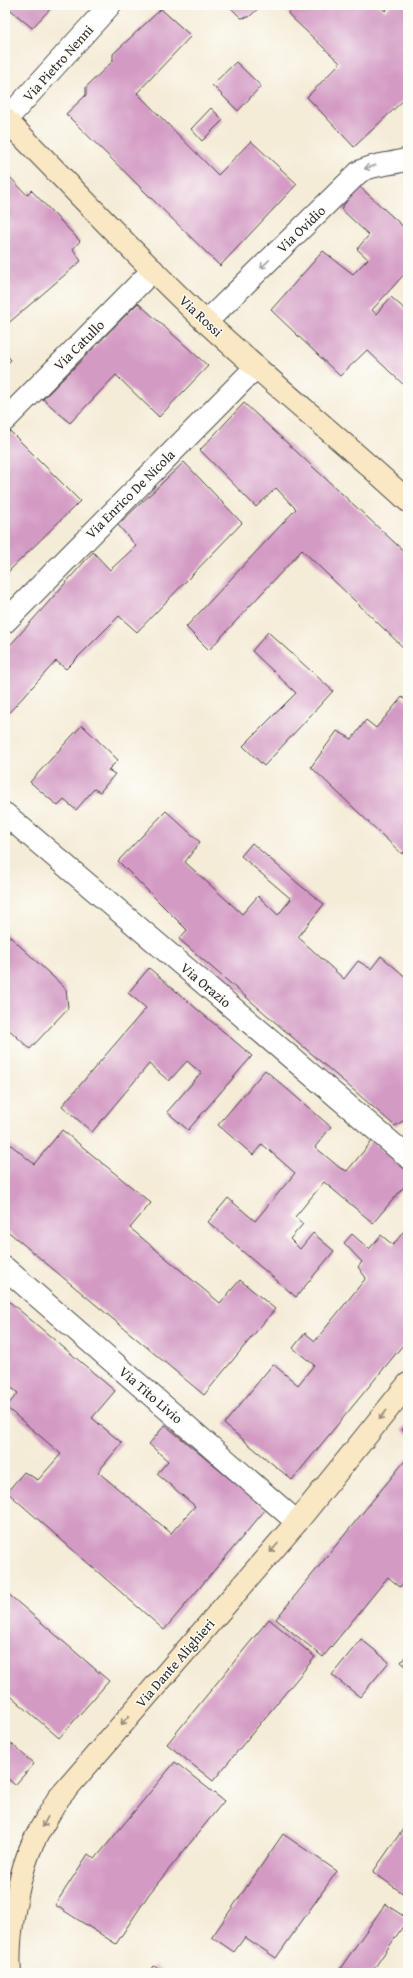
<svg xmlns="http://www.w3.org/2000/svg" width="413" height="1978" font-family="'Gentium Book Plus',serif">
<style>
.building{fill:#d39ac4}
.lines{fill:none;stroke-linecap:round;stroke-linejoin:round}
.street-casing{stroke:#494845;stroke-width:24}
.secondary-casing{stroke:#494845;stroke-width:24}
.street{stroke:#fff;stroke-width:22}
.secondary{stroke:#fae7c3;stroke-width:22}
.oneway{stroke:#a0a0a0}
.oneway2{stroke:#928977}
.labels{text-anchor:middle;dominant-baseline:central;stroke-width:3;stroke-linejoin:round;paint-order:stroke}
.street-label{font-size:14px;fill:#2b2b2b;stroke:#fdfcf7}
</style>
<rect width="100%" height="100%" fill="#fdfcf7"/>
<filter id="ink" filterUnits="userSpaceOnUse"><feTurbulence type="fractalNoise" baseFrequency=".025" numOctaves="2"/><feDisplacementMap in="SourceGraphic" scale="8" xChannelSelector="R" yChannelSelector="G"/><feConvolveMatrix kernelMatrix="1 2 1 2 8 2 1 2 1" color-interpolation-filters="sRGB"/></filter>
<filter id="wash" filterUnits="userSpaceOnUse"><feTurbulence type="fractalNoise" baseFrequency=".012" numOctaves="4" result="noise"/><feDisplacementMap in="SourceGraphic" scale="16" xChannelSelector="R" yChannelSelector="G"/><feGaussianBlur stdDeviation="0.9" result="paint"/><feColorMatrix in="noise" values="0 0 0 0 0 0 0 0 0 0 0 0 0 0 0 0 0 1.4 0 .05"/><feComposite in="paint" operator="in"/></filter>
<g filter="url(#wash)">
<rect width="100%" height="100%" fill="#f4ecd7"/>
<g id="blocks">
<path class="building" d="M 5,5 L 54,5 L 32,28 Z
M 228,5 L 262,5 L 249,17 L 241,18 Z
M 290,5 L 379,5 L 385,11 L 391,5 L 408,5 L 408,96 L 354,147 L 307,97 L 340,63 L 288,14 L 293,8 Z
M 161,9 L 191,36 L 137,93 L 218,175 L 251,141 L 297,184 L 220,266 L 66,114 L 86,95 L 86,87 L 113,61 L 113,54 Z
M 236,62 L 261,86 L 238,111 L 212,85 Z
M 211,108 L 223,120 L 202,141 L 191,129 Z
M 7,174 L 27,195 L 31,190 L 80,241 L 73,249 L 81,261 L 5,326 L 5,176 Z
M 358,185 L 408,231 L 408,270 L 372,310 L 376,314 L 391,297 L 408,312 L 408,389 L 367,350 L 340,376 L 271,310 L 323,251 L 353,274 L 368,259 L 357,249 L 369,235 L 341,209 Z
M 138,303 L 208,366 L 159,417 L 116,375 L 70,423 L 43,399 Z
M 5,353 L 11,360 L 5,366 Z
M 244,403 L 408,555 L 408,652 L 302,550 L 209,650 L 186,627 L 296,509 L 276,488 L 256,507 L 200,450 Z
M 10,431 L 80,501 L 5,575 L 5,436 Z
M 184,462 L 242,523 L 137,632 L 119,616 L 66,669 L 56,661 L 5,717 L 5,651 L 93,552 L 110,570 L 136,546 L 118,525 Z
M 268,632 L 333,691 L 264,766 L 243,746 L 296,693 L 252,651 Z
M 402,697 L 408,702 L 408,848 L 402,854 L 311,767 L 337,731 L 352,739 L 366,720 L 376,728 Z
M 82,725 L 118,760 L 108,770 L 115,774 L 100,792 L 94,789 L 76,810 L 64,800 L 58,806 L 30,782 Z
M 166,811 L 200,842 L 185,862 L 242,914 L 258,896 L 278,915 L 291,899 L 241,856 L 252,843 L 301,886 L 324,904 L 298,937 L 344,979 L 358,961 L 371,969 L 381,956 L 408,979 L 408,1124 L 403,1121 L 395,1126 L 179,939 L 187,930 L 118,861 Z
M 5,932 L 66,989 L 68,1008 L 30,1049 L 5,1026 Z
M 149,968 L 252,1056 L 188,1130 L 167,1112 L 201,1073 L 187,1061 L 169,1081 L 149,1064 L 92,1132 L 62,1106 L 146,1008 L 128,993 Z
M 265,1070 L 331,1127 L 315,1147 L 340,1168 L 347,1171 L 372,1141 L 408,1172 L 408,1182 L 373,1223 L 324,1182 L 295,1217 L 303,1224 L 290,1239 L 300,1249 L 313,1233 L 334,1251 L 296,1297 L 208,1222 L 228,1198 L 255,1221 L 295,1173 L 262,1144 L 253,1155 L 218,1125 Z
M 62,1130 L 151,1203 L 130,1228 L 220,1303 L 240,1280 L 275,1309 L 204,1395 L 5,1229 L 5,1140 L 34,1164 Z
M 408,1226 L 408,1339 L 292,1480 L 224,1424 L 273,1364 L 298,1385 L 314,1365 L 293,1348 L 305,1333 L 315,1341 L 366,1278 L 358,1267 L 362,1262 L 344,1243 L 352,1234 L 369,1249 L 381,1235 L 393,1245 Z
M 5,1298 L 115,1391 L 92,1418 L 122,1443 L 98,1472 L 171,1533 L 195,1506 L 157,1474 L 168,1461 L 149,1444 L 165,1425 L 266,1509 L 164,1630 L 7,1492 L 24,1472 L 38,1480 L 61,1454 L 6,1407 L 18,1393 L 5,1383 Z
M 408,1423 L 408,1435 L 402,1430 Z
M 408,1457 L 408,1577 L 400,1587 L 388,1577 L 323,1657 L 276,1619 Z
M 6,1592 L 109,1681 L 59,1738 L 5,1691 Z
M 269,1619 L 315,1657 L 213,1781 L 167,1744 Z
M 361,1639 L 389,1662 L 360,1697 L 332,1675 Z
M 408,1653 L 408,1668 L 401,1662 Z
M 5,1738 L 34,1764 L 15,1785 L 5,1776 Z
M 175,1762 L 224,1801 L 149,1894 L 116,1944 L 55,1905 L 88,1854 L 95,1859 Z
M 408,1822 L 408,1897 L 373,1872 Z
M 283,1834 L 337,1871 L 276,1958 L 245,1937 L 234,1952 L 212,1937 Z
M 385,1904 L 408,1919 L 371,1973 L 337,1973 Z
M 154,1966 L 165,1973 L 149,1973 Z"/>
</g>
</g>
<g filter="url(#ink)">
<use href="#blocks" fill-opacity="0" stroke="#494845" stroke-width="1"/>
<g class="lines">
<g class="street-casing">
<path id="street" d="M 5,121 L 110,5
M 206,322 L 359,172 C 375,163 392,165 408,159
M 5,420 L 153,270
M 5,622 L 256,367
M 5,814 L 408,1157
M 5,1268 L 297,1522"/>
</g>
<g class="secondary-casing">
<path id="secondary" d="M 5,119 C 73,187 137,258 207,323 C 273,384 342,440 408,501
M 10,1973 C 7,1938 17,1884 29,1852 C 36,1834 48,1817 57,1800 L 297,1522 L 408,1384"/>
</g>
<use href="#street" class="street"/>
<use href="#secondary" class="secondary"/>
</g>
<defs><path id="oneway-shaft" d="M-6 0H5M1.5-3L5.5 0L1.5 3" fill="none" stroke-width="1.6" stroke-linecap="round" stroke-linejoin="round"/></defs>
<g class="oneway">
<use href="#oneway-shaft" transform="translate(370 167) rotate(162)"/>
<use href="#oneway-shaft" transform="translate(265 264) rotate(136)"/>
</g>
<g class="oneway2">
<use href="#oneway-shaft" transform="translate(383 1415) rotate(129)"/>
<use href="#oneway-shaft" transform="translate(274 1548) rotate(131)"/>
<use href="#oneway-shaft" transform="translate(125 1720) rotate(131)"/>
<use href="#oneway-shaft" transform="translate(45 1822) rotate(118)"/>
</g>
</g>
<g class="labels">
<g class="street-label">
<text transform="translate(58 63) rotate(-48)">Via Pietro Nenni</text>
<text transform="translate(301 229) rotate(-44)">Via Ovidio</text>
<text transform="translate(201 316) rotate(43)">Via Rossi</text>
<text transform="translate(79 345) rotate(-45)">Via Catullo</text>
<text transform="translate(130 494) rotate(-45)">Via Enrico De Nicola</text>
<text transform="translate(206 985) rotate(40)">Via Orazio</text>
<text transform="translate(151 1395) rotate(41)">Via Tito Livio</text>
<text transform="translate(175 1663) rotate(-49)">Via Dante Alighieri</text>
</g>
</g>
<rect width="413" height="1978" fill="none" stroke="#fdfcf7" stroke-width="20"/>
</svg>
